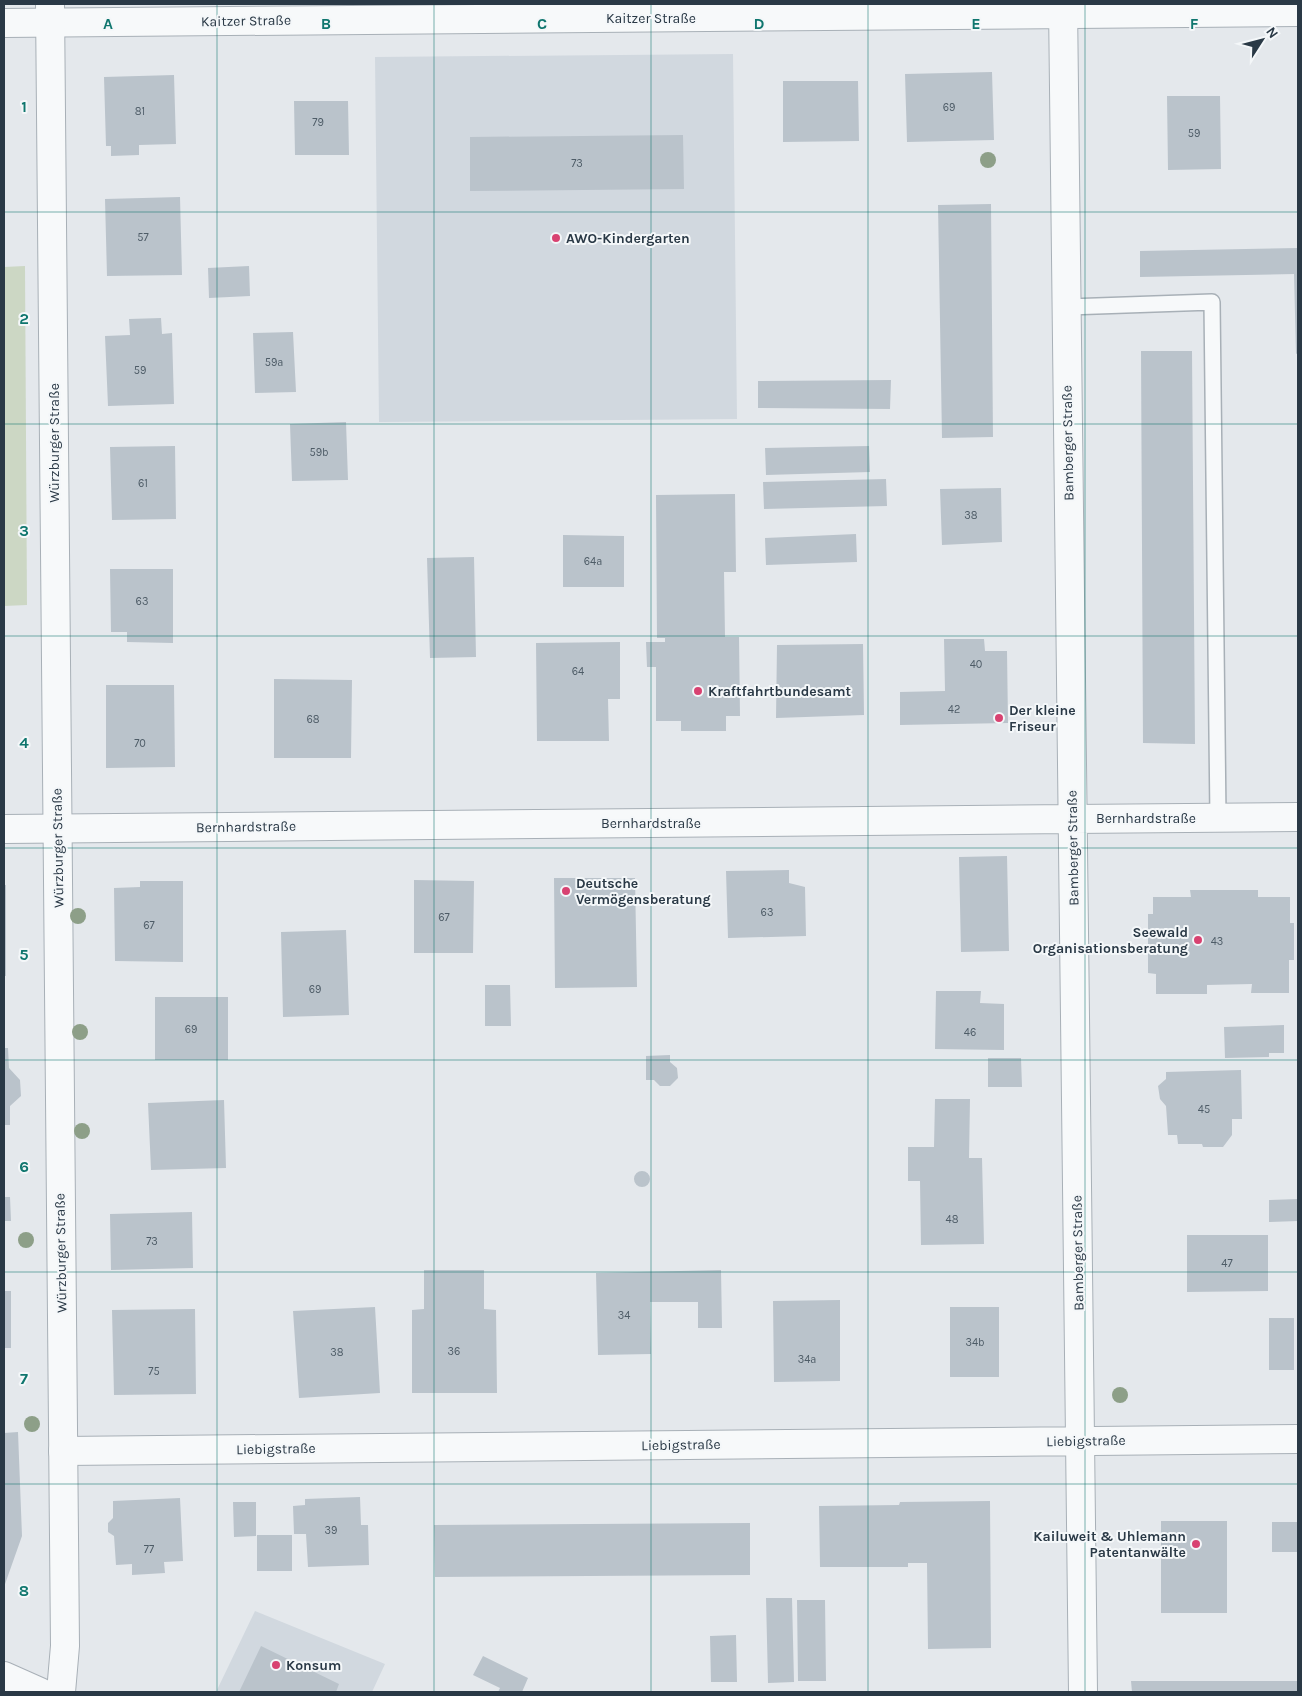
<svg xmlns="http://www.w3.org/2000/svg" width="1302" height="1696" font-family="Karla,sans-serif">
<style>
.built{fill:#d1d8df}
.green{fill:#ccd7c4}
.building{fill:#bac3cb}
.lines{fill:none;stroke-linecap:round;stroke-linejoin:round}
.service-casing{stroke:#a8b0b7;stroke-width:18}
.minor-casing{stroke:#a8b0b7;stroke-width:30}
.tertiary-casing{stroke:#a8b0b7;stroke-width:30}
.service{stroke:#f7f9fa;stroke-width:15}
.minor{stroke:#f7f9fa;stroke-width:28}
.tertiary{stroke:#f7f9fa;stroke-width:28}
.tree{fill:#8d9f88}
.grid{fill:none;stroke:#0f766e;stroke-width:1;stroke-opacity:0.55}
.poi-dot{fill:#d84271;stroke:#f4f7f9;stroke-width:2}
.labels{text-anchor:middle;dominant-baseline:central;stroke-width:4;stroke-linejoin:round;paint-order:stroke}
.number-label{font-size:11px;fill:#4e5c67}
.street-label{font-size:14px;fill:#2a3946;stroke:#f4f7f9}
.poi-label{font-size:14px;font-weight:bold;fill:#2a3946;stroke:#f4f7f9;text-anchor:start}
.grid-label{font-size:16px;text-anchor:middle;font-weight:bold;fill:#0f766e;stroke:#f4f7f9;stroke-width:4;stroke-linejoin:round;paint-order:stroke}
</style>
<rect width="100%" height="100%" fill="#e4e8ec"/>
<path class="built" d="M 733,54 L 737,419 L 379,422 L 375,57 Z
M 255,1611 L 385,1664 L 372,1692 L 216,1692 Z"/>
<path class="green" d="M 25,266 L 27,605 L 4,606 L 4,267 Z"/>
<path class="building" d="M 992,72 L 994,140 L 907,142 L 905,74 Z
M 174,75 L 176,144 L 139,145 L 139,155 L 111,156 L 111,146 L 106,146 L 104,77 Z
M 783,81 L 858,81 L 859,141 L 783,142 Z
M 1167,96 L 1220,96 L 1221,169 L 1168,170 Z
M 294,101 L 348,101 L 349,155 L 295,155 Z
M 683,135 L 684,189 L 470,191 L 470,137 Z
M 180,197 L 182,275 L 107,276 L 105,199 Z
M 991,204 L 993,437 L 942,438 L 938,205 Z
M 1298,248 L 1298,353 L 1296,354 L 1294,274 L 1140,277 L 1140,251 Z
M 249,266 L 250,296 L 209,298 L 208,268 Z
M 161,318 L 162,334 L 172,333 L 174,404 L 108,406 L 105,336 L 130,335 L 129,319 Z
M 293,332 L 296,392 L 255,393 L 253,333 Z
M 1141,351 L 1192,351 L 1195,744 L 1143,743 Z
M 891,380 L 890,409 L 758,408 L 758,381 Z
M 346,422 L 348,480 L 292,481 L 290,424 Z
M 175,446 L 176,519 L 112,520 L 110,447 Z
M 869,446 L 870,472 L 766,475 L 765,448 Z
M 886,479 L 887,506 L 764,509 L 763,482 Z
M 1001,488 L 1002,542 L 942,545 L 940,489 Z
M 735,494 L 736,572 L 724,572 L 725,637 L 739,637 L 740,716 L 726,716 L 726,731 L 681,731 L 681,721 L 656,721 L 656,667 L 647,667 L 646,642 L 665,642 L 665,638 L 657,638 L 656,495 Z
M 856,534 L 857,562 L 766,565 L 765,538 Z
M 563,535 L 624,536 L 624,587 L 563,587 Z
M 474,557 L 476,657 L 430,658 L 427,558 Z
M 110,569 L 173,569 L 173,643 L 127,642 L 127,632 L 111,632 Z
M 944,639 L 984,639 L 985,651 L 1007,651 L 1008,723 L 900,725 L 900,692 L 945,691 Z
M 620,642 L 620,699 L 608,699 L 609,741 L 537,741 L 536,643 Z
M 863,644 L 864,715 L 776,718 L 777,645 Z
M 274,679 L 352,680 L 351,758 L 274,758 Z
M 106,685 L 174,685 L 175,767 L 106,768 Z
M 1007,856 L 1009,951 L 961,952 L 959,857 Z
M 789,870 L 789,883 L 805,887 L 806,936 L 728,938 L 726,871 Z
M 554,878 L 635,878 L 637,987 L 555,988 Z
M 414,880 L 474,881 L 473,953 L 414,953 Z
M 140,881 L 183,881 L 183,962 L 115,961 L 114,888 L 140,887 Z
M 4,885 L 6,885 L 6,976 L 4,976 Z
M 1190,890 L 1258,890 L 1258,897 L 1290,897 L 1290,923 L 1294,923 L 1294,960 L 1289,960 L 1289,993 L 1251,993 L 1252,984 L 1207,985 L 1207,994 L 1156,994 L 1156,974 L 1148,973 L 1148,914 L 1153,914 L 1153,897 L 1191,897 Z
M 346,930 L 349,1015 L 283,1017 L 281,932 Z
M 485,985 L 510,985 L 511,1026 L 485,1026 Z
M 936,991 L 981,991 L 980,1003 L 1004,1004 L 1004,1050 L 935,1049 Z
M 155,997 L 228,997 L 228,1060 L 155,1060 Z
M 1284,1025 L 1284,1053 L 1269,1053 L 1269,1057 L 1225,1058 L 1224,1027 Z
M 4,1048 L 8,1048 L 9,1068 L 20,1080 L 21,1096 L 10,1106 L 10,1125 L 4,1125 Z
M 670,1055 L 670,1062 L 677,1068 L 678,1078 L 670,1086 L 660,1086 L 654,1080 L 646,1080 L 646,1056 Z
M 988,1058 L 1021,1058 L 1022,1087 L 988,1087 Z
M 1241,1070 L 1242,1119 L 1232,1119 L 1232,1135 L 1223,1147 L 1203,1147 L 1202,1144 L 1178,1144 L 1177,1135 L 1168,1135 L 1166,1106 L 1160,1099 L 1158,1086 L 1166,1079 L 1166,1072 Z
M 935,1099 L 970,1099 L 969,1158 L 982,1158 L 984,1244 L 921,1245 L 920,1181 L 908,1181 L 908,1147 L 934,1147 Z
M 224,1100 L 226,1168 L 151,1170 L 148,1103 Z
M634 1179a8 8 0 1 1 16 0a8 8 0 1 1-16 0Z
M 4,1197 L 10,1197 L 11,1221 L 4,1221 Z
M 1298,1199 L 1298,1221 L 1269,1222 L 1269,1200 Z
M 192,1212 L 193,1268 L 111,1270 L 110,1214 Z
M 1187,1235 L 1268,1235 L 1268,1291 L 1187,1292 Z
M 424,1270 L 484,1270 L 484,1309 L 496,1310 L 497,1393 L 412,1393 L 412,1310 L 424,1309 Z
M 721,1270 L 722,1328 L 698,1328 L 698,1302 L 650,1302 L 651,1354 L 598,1355 L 596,1273 Z
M 4,1291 L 11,1291 L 11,1348 L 4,1348 Z
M 840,1300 L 840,1381 L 774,1382 L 773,1301 Z
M 375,1307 L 380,1393 L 299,1398 L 293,1311 Z
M 950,1307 L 999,1307 L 999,1377 L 950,1377 Z
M 195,1309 L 196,1394 L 114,1395 L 112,1310 Z
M 1269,1318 L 1294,1318 L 1294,1370 L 1269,1370 Z
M 18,1432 L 22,1536 L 4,1587 L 4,1433 Z
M 360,1497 L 361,1525 L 368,1525 L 369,1565 L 308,1567 L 306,1534 L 294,1534 L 293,1506 L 305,1505 L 305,1499 Z
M 180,1498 L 183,1561 L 164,1562 L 165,1573 L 132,1575 L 132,1564 L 116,1565 L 114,1536 L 108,1532 L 108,1523 L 113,1518 L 113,1501 Z
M 990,1501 L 991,1648 L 928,1649 L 927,1563 L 908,1563 L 908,1567 L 820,1567 L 819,1506 L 899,1505 L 900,1502 Z
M 233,1502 L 256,1502 L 256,1536 L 234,1537 Z
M 1161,1521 L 1227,1521 L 1227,1613 L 1161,1613 Z
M 1272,1522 L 1298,1522 L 1298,1552 L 1272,1552 Z
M 750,1523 L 750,1575 L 435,1577 L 434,1525 Z
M 257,1535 L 292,1535 L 292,1571 L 257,1571 Z
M 766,1598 L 792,1598 L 794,1682 L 768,1683 Z
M 797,1600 L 825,1600 L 826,1681 L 798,1681 Z
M 736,1635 L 737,1682 L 711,1682 L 710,1636 Z
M 261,1646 L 339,1684 L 336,1692 L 239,1692 Z
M 483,1656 L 528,1678 L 522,1692 L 498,1692 L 500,1688 L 473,1675 Z
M 1131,1681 L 1298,1681 L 1298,1692 L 1132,1692 Z"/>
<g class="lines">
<g class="service-casing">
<path id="service" d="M 1068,307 L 1212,302 L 1218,818"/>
</g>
<g class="minor-casing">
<path id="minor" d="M 1063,4 L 1083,1692
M 4,23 L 1298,12
M 4,829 L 1298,817
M 63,1451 L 1298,1439"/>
</g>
<g class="tertiary-casing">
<path id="tertiary" d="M 50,4 L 65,1646 L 61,1692
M 4,1676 L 40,1692"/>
</g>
<use href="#service" class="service"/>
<use href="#minor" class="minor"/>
<use href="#tertiary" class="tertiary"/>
</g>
<g class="tree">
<circle cx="988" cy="160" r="8"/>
<circle cx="78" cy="916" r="8"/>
<circle cx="80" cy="1032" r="8"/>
<circle cx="82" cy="1131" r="8"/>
<circle cx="26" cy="1240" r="8"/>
<circle cx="1120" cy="1395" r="8"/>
<circle cx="32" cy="1424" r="8"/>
</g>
<path class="grid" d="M 217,4 L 217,1692M 434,4 L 434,1692M 651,4 L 651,1692M 868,4 L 868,1692M 1085,4 L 1085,1692M 4,212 L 1298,212M 4,424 L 1298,424M 4,636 L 1298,636M 4,848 L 1298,848M 4,1060 L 1298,1060M 4,1272 L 1298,1272M 4,1484 L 1298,1484"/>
<g class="poi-dot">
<circle cx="556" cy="238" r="5"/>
<circle cx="698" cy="691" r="5"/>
<circle cx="999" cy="718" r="5"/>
<circle cx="566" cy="891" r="5"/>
<circle cx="1198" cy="940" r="5"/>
<circle cx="1196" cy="1544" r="5"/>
<circle cx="276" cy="1665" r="5"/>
</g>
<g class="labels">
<g class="number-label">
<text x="949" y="107">69</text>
<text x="140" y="111">81</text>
<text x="318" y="122">79</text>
<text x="1194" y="133">59</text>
<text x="577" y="163">73</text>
<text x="143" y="237">57</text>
<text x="274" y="362">59a</text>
<text x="140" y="370">59</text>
<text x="319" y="452">59b</text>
<text x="143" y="483">61</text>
<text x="971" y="515">38</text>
<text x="593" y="561">64a</text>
<text x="142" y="601">63</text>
<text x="976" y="664">40</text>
<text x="578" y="671">64</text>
<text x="954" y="709">42</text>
<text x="313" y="719">68</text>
<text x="140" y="743">70</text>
<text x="767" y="912">63</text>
<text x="444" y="917">67</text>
<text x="149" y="925">67</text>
<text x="1217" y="941">43</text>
<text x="315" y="989">69</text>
<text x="191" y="1029">69</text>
<text x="970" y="1032">46</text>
<text x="1204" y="1109">45</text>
<text x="952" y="1219">48</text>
<text x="152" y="1241">73</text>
<text x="1227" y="1263">47</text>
<text x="624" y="1315">34</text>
<text x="975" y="1342">34b</text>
<text x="454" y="1351">36</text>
<text x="337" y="1352">38</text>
<text x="807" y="1359">34a</text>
<text x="154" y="1371">75</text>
<text x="331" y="1530">39</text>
<text x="149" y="1549">77</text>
</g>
<g class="street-label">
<text x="651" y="18">Kaitzer Straße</text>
<text transform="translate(246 21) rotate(-1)">Kaitzer Straße</text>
<text transform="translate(54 443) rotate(-90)">Würzburger Straße</text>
<text transform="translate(1068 443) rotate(-91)">Bamberger Straße</text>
<text x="1146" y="818">Bernhardstraße</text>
<text x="651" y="823">Bernhardstraße</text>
<text transform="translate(246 827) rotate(-1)">Bernhardstraße</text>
<text transform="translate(58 848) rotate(-91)">Würzburger Straße</text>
<text transform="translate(1073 848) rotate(-91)">Bamberger Straße</text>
<text transform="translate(61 1253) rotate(-91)">Würzburger Straße</text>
<text transform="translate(1078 1253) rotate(-91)">Bamberger Straße</text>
<text transform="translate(1086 1441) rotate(-1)">Liebigstraße</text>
<text transform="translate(681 1445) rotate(-1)">Liebigstraße</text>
<text transform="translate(276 1449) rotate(-1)">Liebigstraße</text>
</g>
<g class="poi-label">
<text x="566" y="238">AWO-Kindergarten</text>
<text x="708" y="691">Kraftfahrtbundesamt</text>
<text x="1009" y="710">Der kleine<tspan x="1009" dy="16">Friseur</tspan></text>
<text x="576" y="883">Deutsche<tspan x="576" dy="16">Vermögensberatung</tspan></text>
<text x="1188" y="932" text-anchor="end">Seewald<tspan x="1188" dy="16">Organisationsberatung</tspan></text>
<text x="1186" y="1536" text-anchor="end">Kailuweit &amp; Uhlemann<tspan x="1186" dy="16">Patentanwälte</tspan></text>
<text x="286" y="1665">Konsum</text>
</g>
</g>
<g class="grid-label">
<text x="108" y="29">A</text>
<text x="326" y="29">B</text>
<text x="542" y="29">C</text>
<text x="759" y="29">D</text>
<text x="976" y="29">E</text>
<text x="1194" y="29">F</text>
<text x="24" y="112">1</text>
<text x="24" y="324">2</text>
<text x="24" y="536">3</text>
<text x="24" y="748">4</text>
<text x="24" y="960">5</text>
<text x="24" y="1172">6</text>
<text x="24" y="1384">7</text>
<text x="24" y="1596">8</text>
</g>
<rect width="1302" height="1696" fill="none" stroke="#2a3946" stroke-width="10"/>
<g transform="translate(1262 40) rotate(54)" stroke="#f4f7f9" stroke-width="4" paint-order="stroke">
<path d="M0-4L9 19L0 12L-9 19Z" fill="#2a3946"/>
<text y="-8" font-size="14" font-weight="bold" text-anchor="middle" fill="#2a3946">N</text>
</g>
</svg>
